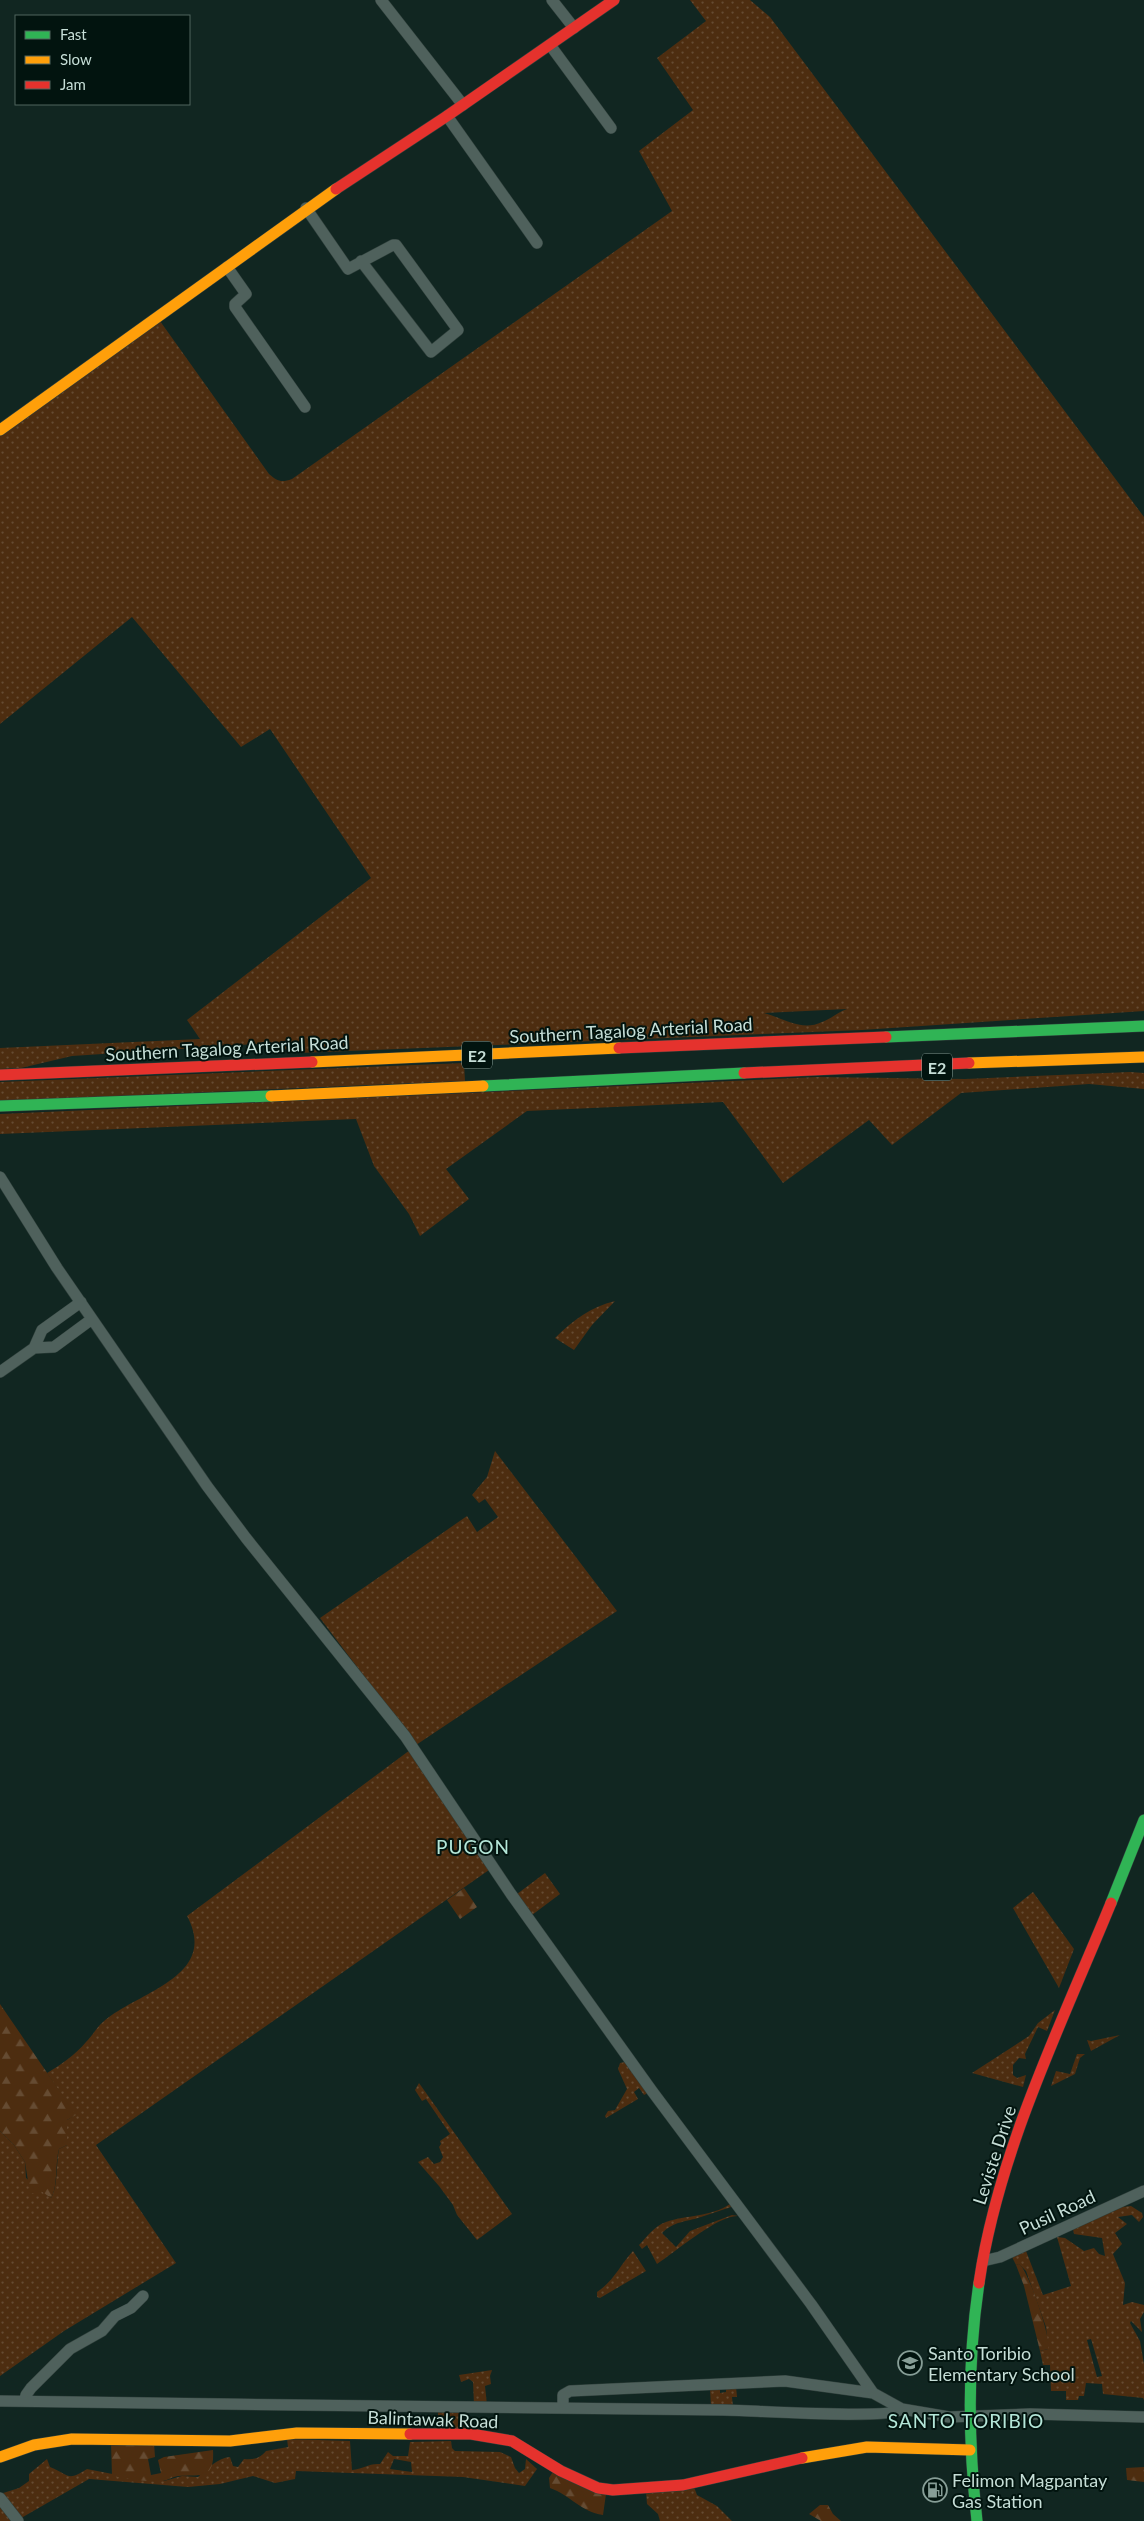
<svg xmlns="http://www.w3.org/2000/svg" width="1144" height="2521" font-family="Lato,sans-serif">
<style>
.grass{fill:url(#grass-dots);fill-rule:evenodd}
.forest{fill:url(#forest-firs)}
.lines{fill:none;stroke-linecap:round;stroke-linejoin:round}
.street-casing{stroke:#30403c;stroke-width:12}
.fast-casing{stroke:#30403c;stroke-width:12}
.slow-casing{stroke:#30403c;stroke-width:12}
.jam-casing{stroke:#30403c;stroke-width:12}
.street{stroke:#4f615c;stroke-width:11}
.fast{stroke:#30b455;stroke-width:11}
.slow{stroke:#ff9f0a;stroke-width:11}
.jam{stroke:#e5322d;stroke-width:11}
.labels{text-anchor:middle;dominant-baseline:central;stroke-width:4;stroke-linejoin:round;paint-order:stroke}
.shield{fill:#02140f;stroke:#8ba19b;stroke-width:1}
.shield-label{font-size:16px;font-weight:bold;fill:#c6ded7}
.street-label{font-size:18px;fill:#c6ded7;stroke:#02140f}
.poi-label{font-size:18px;fill:#c6ded7;stroke:#02140f;text-anchor:start}
.neighbourhood-label{font-size:19px;letter-spacing:1px;fill:#b4e6d8;stroke:#02140f}
</style>
<defs>
<pattern id="grass-dots" width="8" height="8" patternUnits="userSpaceOnUse" patternTransform="scale(1.25)"><rect width="8" height="8" fill="#4d2d10"/><path d="M2 2h.1M6 6h.1" fill="none" stroke="#654b32" stroke-width="1.8" stroke-linecap="round"/></pattern>
<pattern id="forest-firs" width="22" height="20" patternUnits="userSpaceOnUse" patternTransform="scale(1.25)"><rect width="22" height="20" fill="#4d2d10"/><path d="M5 1l3.5 6h-7zM16 11l3.5 6h-7z" fill="#654b32"/></pattern>
</defs>
<rect width="100%" height="100%" fill="#112621"/>
<path class="grass" d="M 690,0 L 750,0 L 770,17 L 1144,517 L 1144,1011 L 862,1030 L 299,1053 L 270,1045 L 255,1044 L 72,1056 L 21,1068 L 0,1069 L 0,1048 L 200,1039 L 187,1020 L 371,878 L 270,729 L 241,747 L 132,617 L 0,724 L 0,432 L 160,321 L 269,474 C 277,481 281,483 292,479 L 672,211 L 639,151 L 693,110 L 657,58 L 706,21 ZM 847,1009 C 838,1012 831,1019 822,1022 C 802,1032 783,1018 764,1013 Z
M 464,1063 L 465,1081 L 0,1101 L 0,1082 Z
M 1130,1072 L 1144,1073 L 1144,1089 L 1089,1084 L 961,1093 L 892,1145 L 869,1120 L 783,1183 L 723,1102 L 527,1111 L 446,1169 L 469,1199 L 420,1236 L 409,1214 L 374,1166 L 356,1119 L 0,1134 L 0,1114 L 817,1077 L 965,1079 Z
M 615,1301 L 592,1325 L 574,1350 L 555,1338 C 573,1320 591,1307 615,1301 Z
M 495,1451 L 617,1611 L 416,1745 L 320,1618 L 467,1516 L 477,1532 L 498,1517 L 485,1499 L 479,1503 L 472,1495 L 487,1477 Z
M 410,1750 L 489,1870 L 96,2145 L 176,2263 L 64,2331 L 0,2376 L 0,2131 L 14,2145 L 25,2162 L 26,2178 L 51,2198 C 58,2188 56,2163 59,2149 L 67,2145 L 67,2120 L 75,2115 L 47,2073 C 61,2065 76,2054 86,2042 C 92,2036 97,2027 103,2022 C 136,1992 220,1977 187,1916 Z
M 545,1873 L 560,1894 L 532,1915 L 517,1894 Z
M 1033,1892 L 1074,1949 L 1059,1988 L 1013,1908 Z
M 1055,2010 L 1047,2031 L 1038,2027 L 1025,2054 L 1026,2059 L 1019,2058 L 1013,2065 L 1013,2075 L 1017,2078 L 1026,2075 L 1023,2087 L 972,2073 L 1029,2036 L 1038,2023 Z
M 1120,2035 L 1091,2051 L 1087,2040 L 1091,2041 Z
M 1077,2054 L 1085,2054 L 1080,2058 L 1075,2074 L 1051,2086 L 1056,2071 L 1070,2074 Z
M 625,2062 L 648,2093 L 644,2095 L 639,2088 L 634,2092 L 638,2099 L 606,2118 L 605,2116 L 608,2111 L 615,2110 L 627,2089 L 618,2069 L 620,2063 Z
M 419,2083 L 512,2214 L 477,2240 L 457,2215 L 453,2205 L 439,2186 L 418,2162 L 428,2157 L 434,2164 L 440,2162 L 443,2157 L 439,2147 L 441,2144 L 440,2141 L 450,2134 L 426,2099 L 422,2101 L 415,2090 Z
M 730,2204 L 731,2207 C 721,2210 711,2214 701,2217 C 686,2222 674,2221 662,2233 L 676,2247 L 690,2231 L 732,2215 L 739,2216 C 719,2214 675,2252 657,2264 L 647,2245 L 642,2249 L 639,2245 C 647,2237 654,2226 666,2222 C 686,2215 711,2217 730,2204 Z
M 1131,2206 L 1142,2213 L 1143,2217 L 1139,2222 L 1132,2215 L 1118,2217 L 1127,2224 L 1115,2233 L 1122,2244 L 1113,2254 L 1125,2283 L 1123,2305 L 1132,2302 L 1144,2305 L 1144,2312 L 1140,2319 L 1142,2332 L 1131,2321 L 1130,2323 L 1140,2341 L 1144,2364 L 1144,2400 L 1143,2398 L 1103,2394 L 1102,2384 L 1086,2383 L 1084,2396 L 1079,2396 L 1078,2400 L 1066,2400 L 1066,2391 L 1051,2391 L 1050,2365 L 1043,2365 L 1040,2351 L 1048,2349 L 1046,2327 L 1026,2271 L 1019,2264 L 1016,2265 L 1012,2257 L 1026,2251 L 1043,2295 L 1071,2286 L 1057,2237 L 1065,2238 L 1084,2251 L 1094,2248 L 1099,2254 L 1105,2256 L 1102,2238 L 1074,2234 L 1073,2229 L 1122,2207 ZM 1091,2339 L 1102,2376 L 1097,2377 L 1087,2340 Z
M 633,2251 L 646,2271 L 600,2298 L 597,2297 L 597,2292 C 614,2281 620,2265 633,2251 Z
M 492,2370 L 490,2376 L 491,2384 L 485,2386 L 487,2405 L 474,2405 L 473,2382 L 469,2379 L 461,2382 L 459,2375 Z
M 736,2386 L 737,2397 L 732,2397 L 733,2407 L 711,2407 L 710,2388 L 720,2388 L 720,2393 L 726,2392 L 726,2387 Z
M 438,2412 L 464,2412 L 464,2430 L 438,2430 Z
M 287,2439 L 350,2441 L 352,2470 C 363,2469 369,2463 380,2464 L 388,2452 L 393,2456 L 408,2456 L 410,2442 L 451,2441 L 452,2448 L 455,2451 L 500,2452 L 511,2457 L 515,2468 L 519,2473 L 525,2469 L 526,2459 L 537,2469 L 525,2486 L 463,2477 L 296,2471 L 295,2479 L 275,2483 L 253,2476 L 220,2484 L 188,2487 L 89,2479 L 16,2521 L 0,2521 L 0,2494 L 19,2488 L 29,2481 L 29,2474 L 47,2459 L 50,2467 C 70,2475 67,2482 87,2469 L 148,2481 L 164,2481 L 182,2476 L 198,2477 C 207,2469 217,2458 230,2457 L 233,2466 L 238,2467 L 244,2459 C 253,2460 261,2458 266,2451 L 288,2447 ZM 394,2459 L 411,2462 L 412,2472 L 390,2469 Z
M 694,2487 L 697,2495 L 717,2506 L 732,2521 L 660,2521 L 658,2514 L 647,2504 L 646,2492 Z"/>
<path class="forest" d="M 464,1888 L 477,1907 L 460,1919 L 447,1900 Z
M 0,2004 L 76,2115 L 67,2120 L 67,2145 L 59,2149 C 55,2163 58,2188 51,2198 L 41,2191 L 30,2194 L 25,2162 L 14,2145 L 0,2131 Z
M 1019,2264 C 1028,2269 1052,2340 1048,2349 L 1040,2351 L 1024,2286 L 1016,2265 Z
M 111,2443 L 154,2443 L 155,2457 L 148,2459 L 151,2475 L 161,2473 L 158,2460 L 164,2457 L 213,2450 C 215,2481 199,2474 178,2476 C 172,2477 168,2480 163,2481 C 146,2483 128,2478 112,2476 Z
M 1144,2467 L 1144,2482 L 1127,2480 L 1126,2468 Z
M 554,2470 L 606,2494 L 603,2515 C 581,2512 570,2495 550,2488 L 549,2478 Z
M 820,2505 L 828,2505 L 833,2514 L 841,2521 L 821,2521 L 809,2514 Z"/>
<g class="lines">
<g class="street-casing">
<path id="street" d="M 381,0 L 463,105
M 552,0 L 574,28
M 550,45 L 611,128
M 447,116 L 537,243
M 306,208 L 348,269 L 393,245 L 396,245 L 458,330 L 431,352 L 361,261
M 227,267 L 246,294 L 235,304 L 235,307 L 305,407
M 0,1177 L 57,1268 L 207,1486 L 246,1538 L 405,1736 L 511,1894 L 652,2091 L 811,2304 L 873,2393
M 34,1348 L 54,1347 L 92,1319
M 0,1372 L 34,1348 L 42,1330 L 81,1302
M 983,2261 L 1000,2257 L 1144,2191
M 0,2401 C 241,2404 482,2408 723,2410 C 748,2410 892,2420 902,2409
M 25,2401 L 26,2395 L 31,2388 L 70,2349 L 102,2331 L 115,2316 L 131,2308 L 143,2296
M 563,2408 L 563,2395 L 570,2391 L 785,2381 L 873,2393 L 902,2409 L 949,2417 L 1030,2414 L 1144,2417
M 0,2498 L 18,2521"/>
</g>
<g class="fast-casing">
<path id="fast" d="M 886,1037 L 1144,1026
M 483,1086 L 744,1073
M 0,1106 L 271,1096
M 1111,1903 L 1144,1820
M 977,2521 C 968,2441 967,2363 979,2283"/>
</g>
<g class="slow-casing">
<path id="slow" d="M 0,430 L 336,189
M 312,1062 L 619,1048
M 969,1063 L 1144,1057
M 271,1096 L 483,1086
M 0,2457 L 34,2445 L 72,2439 L 230,2441 L 297,2433 L 410,2434
M 802,2458 L 867,2447 L 970,2450"/>
</g>
<g class="jam-casing">
<path id="jam" d="M 336,189 L 447,116 L 614,0
M 619,1048 L 886,1037
M 744,1073 L 969,1063
M 0,1075 L 312,1062
M 979,2283 C 998,2152 1061,2025 1111,1903
M 410,2434 L 471,2434 L 512,2441 L 561,2471 L 598,2488 L 613,2490 L 683,2485 L 802,2458"/>
</g>
<use href="#street" class="street"/>
<use href="#fast" class="fast"/>
<use href="#slow" class="slow"/>
<use href="#jam" class="jam"/>
</g>
<defs>
<g id="school-ring" transform="scale(1.25)"><circle r="9.5" fill="#02140f" stroke="#879e97" stroke-width="1.5"/><path d="M0-5L7-2L0 1L-7-2ZM-4 1L0 2.5L4 1V4Q0 6-4 4Z" fill="#879e97"/></g>
<g id="fuel-ring" transform="scale(1.25)"><circle r="9.5" fill="#02140f" stroke="#879e97" stroke-width="1.5"/><path d="M-5.5-6h7V0h2V4h1.3V-2.5L3-4.5l.8-.8L6-3V5H2.5V1h-1V6h-7ZM-4.2-4.7v3.2H.2V-4.7Z" fill="#879e97"/></g>
</defs>
<g fill-rule="evenodd">
<use href="#school-ring" x="910" y="2363"/>
<use href="#fuel-ring" x="935" y="2490"/>
</g>
<g class="labels">
<g class="shield">
<rect x="462" y="1041.5" width="30" height="27" rx="4"/>
<rect x="922" y="1053.5" width="30" height="27" rx="4"/>
</g>
<g class="shield-label">
<text x="477" y="1055">E2</text>
<text x="937" y="1067">E2</text>
</g>
<g class="street-label">
<text transform="translate(631 1030) rotate(-3)">Southern Tagalog Arterial Road</text>
<text transform="translate(227 1048) rotate(-3)">Southern Tagalog Arterial Road</text>
<text transform="translate(994 2155) rotate(-72)">Leviste Drive</text>
<text transform="translate(1057 2212) rotate(-25)">Pusil Road</text>
<text transform="translate(433 2419) rotate(2)">Balintawak Road</text>
</g>
<g class="poi-label">
<text x="928" y="2353">Santo Toribio<tspan x="928" dy="21">Elementary School</tspan></text>
<text x="952" y="2480">Felimon Magpantay<tspan x="952" dy="21">Gas Station</tspan></text>
</g>
<g class="neighbourhood-label">
<text x="473" y="1846">PUGON</text>
<text x="966" y="2420">SANTO TORIBIO</text>
</g>
</g>
<rect x="15" y="15" width="175" height="90" fill="#02140f" stroke="#50655f"/>
<rect x="25" y="31" width="25" height="8" fill="#30b455" stroke="#50655f"/>
<text x="60" y="40" font-size="15" fill="#c6ded7">Fast</text>
<rect x="25" y="56" width="25" height="8" fill="#ff9f0a" stroke="#50655f"/>
<text x="60" y="65" font-size="15" fill="#c6ded7">Slow</text>
<rect x="25" y="81" width="25" height="8" fill="#e5322d" stroke="#50655f"/>
<text x="60" y="90" font-size="15" fill="#c6ded7">Jam</text>
</svg>
